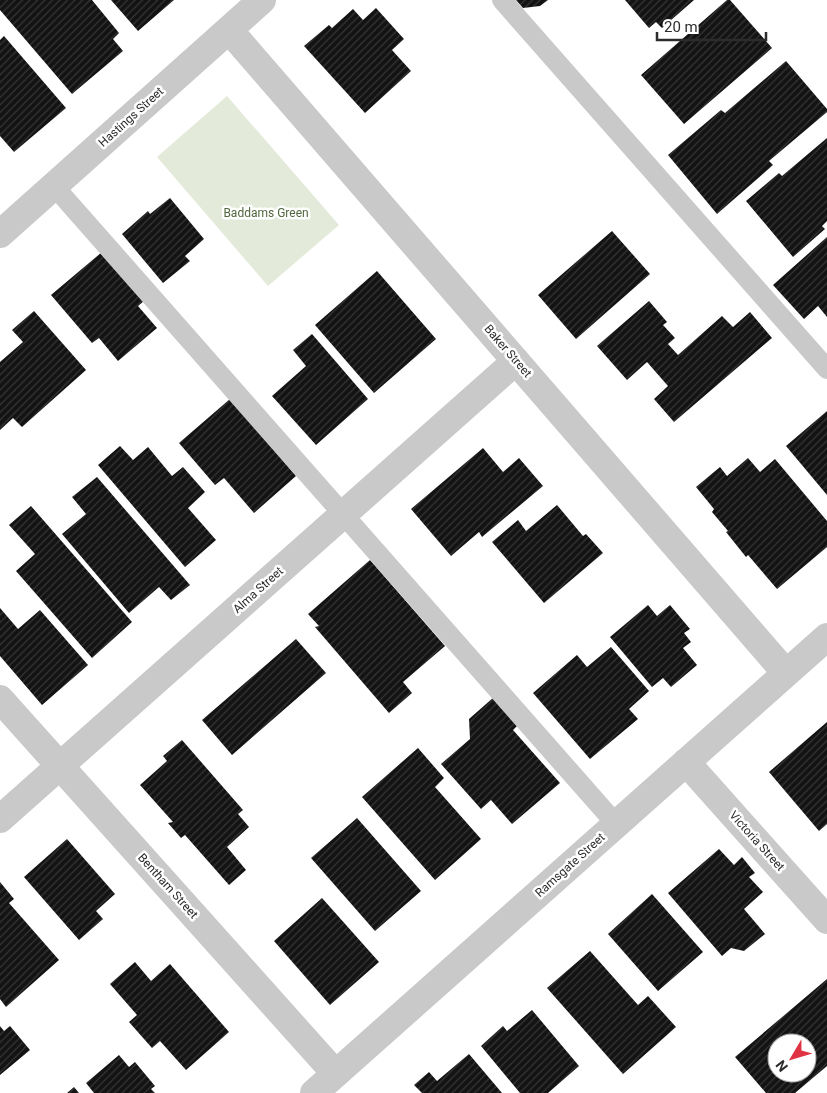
<svg xmlns="http://www.w3.org/2000/svg" width="827" height="1093" font-family="Roboto,sans-serif">
<style>
.park{fill:#e3eada}
.building{fill:url(#building-hatch);fill-rule:evenodd}
.lines{fill:none;stroke-linecap:round;stroke-linejoin:round}
.lane{stroke:#c9c9c9;stroke-width:20}
.street{stroke:#c9c9c9;stroke-width:28}
.labels{text-anchor:middle;dominant-baseline:central;stroke-width:5;stroke-linejoin:round;paint-order:stroke}
.street-label{font-size:12px;fill:#2c2c2c;stroke:#fff}
.park-label{font-size:12px;fill:#50663c;stroke:#fff}
</style>
<defs>
<pattern id="building-hatch" width="6" height="6" patternUnits="userSpaceOnUse" patternTransform="scale(1.25)"><rect width="6" height="6" fill="#131313"/><path d="M-1 1l2-2M0 6l6-6M5 7l2-2" fill="none" stroke="#363636"/></pattern>
</defs>
<rect width="100%" height="100%" fill="#fff"/>
<path class="park" d="M 227,96 L 339,225 L 268,286 L 157,157 Z"/>
<path class="building" d="M 0,0 L 92,0 L 119,33 L 113,39 L 123,51 L 72,94 L 0,10 Z
M 111,0 L 174,0 L 138,31 Z
M 516,0 L 548,0 L 540,6 L 523,8 Z
M 625,0 L 694,0 L 662,28 L 656,22 L 649,28 Z
M 727,0 L 730,0 L 772,48 L 684,124 L 641,75 Z
M 376,8 L 404,39 L 392,50 L 411,71 L 365,113 L 304,46 L 329,25 L 332,28 L 353,9 L 363,20 Z
M 4,36 L 66,108 L 14,152 L 0,136 L 0,40 Z
M 786,61 L 827,109 L 827,112 L 769,161 L 773,165 L 717,214 L 668,155 L 721,110 L 725,113 Z
M 827,138 L 827,221 L 822,226 L 825,229 L 793,257 L 746,201 L 779,173 L 782,176 Z
M 170,198 L 204,239 L 185,256 L 190,261 L 163,283 L 122,234 L 148,211 L 150,214 Z
M 612,231 L 650,274 L 576,339 L 538,295 Z
M 827,237 L 827,317 L 818,306 L 804,319 L 773,285 Z
M 102,252 L 144,301 L 138,306 L 157,328 L 118,361 L 99,338 L 92,343 L 51,295 Z
M 377,271 L 436,339 L 374,393 L 315,325 Z
M 649,301 L 667,322 L 663,325 L 675,338 L 668,344 L 678,355 L 722,316 L 733,327 L 750,312 L 772,338 L 674,422 L 654,399 L 668,386 L 647,362 L 627,380 L 597,346 Z
M 34,311 L 86,370 L 22,427 L 13,418 L 0,430 L 0,362 L 23,342 L 12,330 Z
M 312,334 L 368,399 L 316,445 L 272,396 L 306,366 L 293,350 Z
M 230,399 L 296,476 L 254,513 L 224,478 L 215,485 L 179,443 Z
M 827,411 L 827,495 L 786,446 Z
M 120,446 L 133,460 L 148,447 L 172,476 L 183,467 L 205,492 L 188,508 L 216,540 L 185,567 L 98,465 Z
M 483,448 L 503,472 L 519,458 L 543,486 L 482,537 L 479,532 L 451,556 L 411,509 Z
M 748,458 L 760,472 L 775,459 L 827,521 L 827,547 L 777,589 L 748,555 L 746,557 L 726,532 L 728,531 L 712,512 L 714,509 L 696,487 L 720,467 L 727,476 Z
M 97,477 L 190,585 L 171,600 L 159,587 L 129,613 L 62,534 L 86,514 L 72,497 Z
M 557,505 L 583,536 L 586,534 L 603,553 L 544,603 L 492,542 L 518,520 L 526,531 Z
M 31,506 L 132,622 L 92,658 L 16,571 L 35,554 L 9,525 Z
M 370,560 L 445,646 L 403,682 L 412,693 L 389,713 L 315,627 L 319,626 L 308,614 Z
M 648,605 L 657,616 L 670,605 L 690,629 L 684,633 L 691,642 L 683,648 L 697,665 L 671,687 L 663,678 L 652,687 L 610,637 Z
M 0,608 L 18,629 L 40,610 L 88,665 L 42,705 L 0,656 Z
M 296,639 L 326,673 L 232,755 L 202,720 Z
M 611,647 L 649,691 L 629,709 L 638,719 L 590,759 L 533,693 L 577,655 L 587,667 Z
M 494,697 L 518,725 L 513,730 L 560,783 L 512,824 L 491,800 L 481,809 L 441,764 L 470,739 L 469,719 Z
M 827,722 L 827,824 L 819,831 L 769,772 Z
M 182,740 L 243,810 L 238,814 L 249,827 L 227,847 L 246,870 L 229,885 L 185,835 L 181,838 L 168,823 L 173,822 L 140,785 L 167,761 L 163,756 Z
M 418,748 L 444,778 L 435,787 L 481,839 L 435,880 L 362,797 Z
M 357,818 L 421,891 L 375,931 L 311,858 Z
M 67,839 L 115,894 L 96,911 L 103,919 L 79,940 L 24,877 Z
M 719,849 L 734,865 L 742,857 L 755,873 L 749,877 L 763,892 L 744,909 L 765,934 L 744,951 L 731,948 L 722,956 L 668,893 Z
M 0,882 L 14,899 L 9,903 L 59,960 L 6,1007 L 0,999 Z
M 652,894 L 703,952 L 658,991 L 608,934 Z
M 322,898 L 379,962 L 330,1005 L 274,941 Z
M 590,951 L 638,1005 L 648,996 L 676,1027 L 623,1074 L 547,988 Z
M 135,962 L 151,981 L 170,964 L 229,1032 L 186,1070 L 160,1041 L 152,1048 L 129,1022 L 137,1015 L 110,984 Z
M 827,979 L 827,1066 L 795,1093 L 766,1093 L 735,1057 ZM 777,1043 L 807,1043 L 807,1073 L 777,1073 Z
M 532,1010 L 579,1066 L 548,1093 L 520,1093 L 481,1046 L 503,1026 L 507,1031 Z
M 0,1026 L 4,1031 L 10,1026 L 30,1050 L 0,1075 Z
M 469,1054 L 502,1093 L 422,1093 L 414,1085 L 429,1072 L 437,1081 Z
M 119,1055 L 129,1067 L 135,1062 L 155,1086 L 151,1089 L 155,1093 L 94,1093 L 86,1083 Z
M 74,1087 L 79,1093 L 67,1093 Z"/>
<g class="lines">
<path class="lane" d="M 502,0 L 827,369
M 54,186 L 616,824"/>
<path class="street" d="M 229,30 L 786,673
M 0,234 L 262,0
M 0,699 L 335,1073
M 686,762 L 827,920
M 0,819 L 516,361
M 314,1093 L 827,637"/>
</g>
<g class="labels">
<g class="street-label">
<text transform="translate(131 117) rotate(-42)">Hastings Street</text>
<text transform="translate(508 351) rotate(49)">Baker Street</text>
<text transform="translate(258 590) rotate(-42)">Alma Street</text>
<text transform="translate(757 841) rotate(48)">Victoria Street</text>
<text transform="translate(570 865) rotate(-42)">Ramsgate Street</text>
<text transform="translate(168 886) rotate(48)">Bentham Street</text>
</g>
<g class="park-label">
<text x="266" y="213">Baddams Green</text>
</g>
</g>
<g transform="translate(792 1058) rotate(232)"><circle r="24" fill="#ffffff" stroke="#ababab"/>
<path d="M0-4L9 19L0 12L-9 19Z" fill="#df3242"/>
<text y="-8" font-size="14" font-weight="bold" text-anchor="middle" fill="#2c2c2c">N</text>
</g>
<path d="M657 32v8h109v-8" fill="none" stroke="#2c2c2c" stroke-width="2.5"/>
<text x="664" y="32" font-size="15" fill="#2c2c2c" stroke="#ffffff" stroke-width="4" paint-order="stroke">20 m</text>
</svg>
